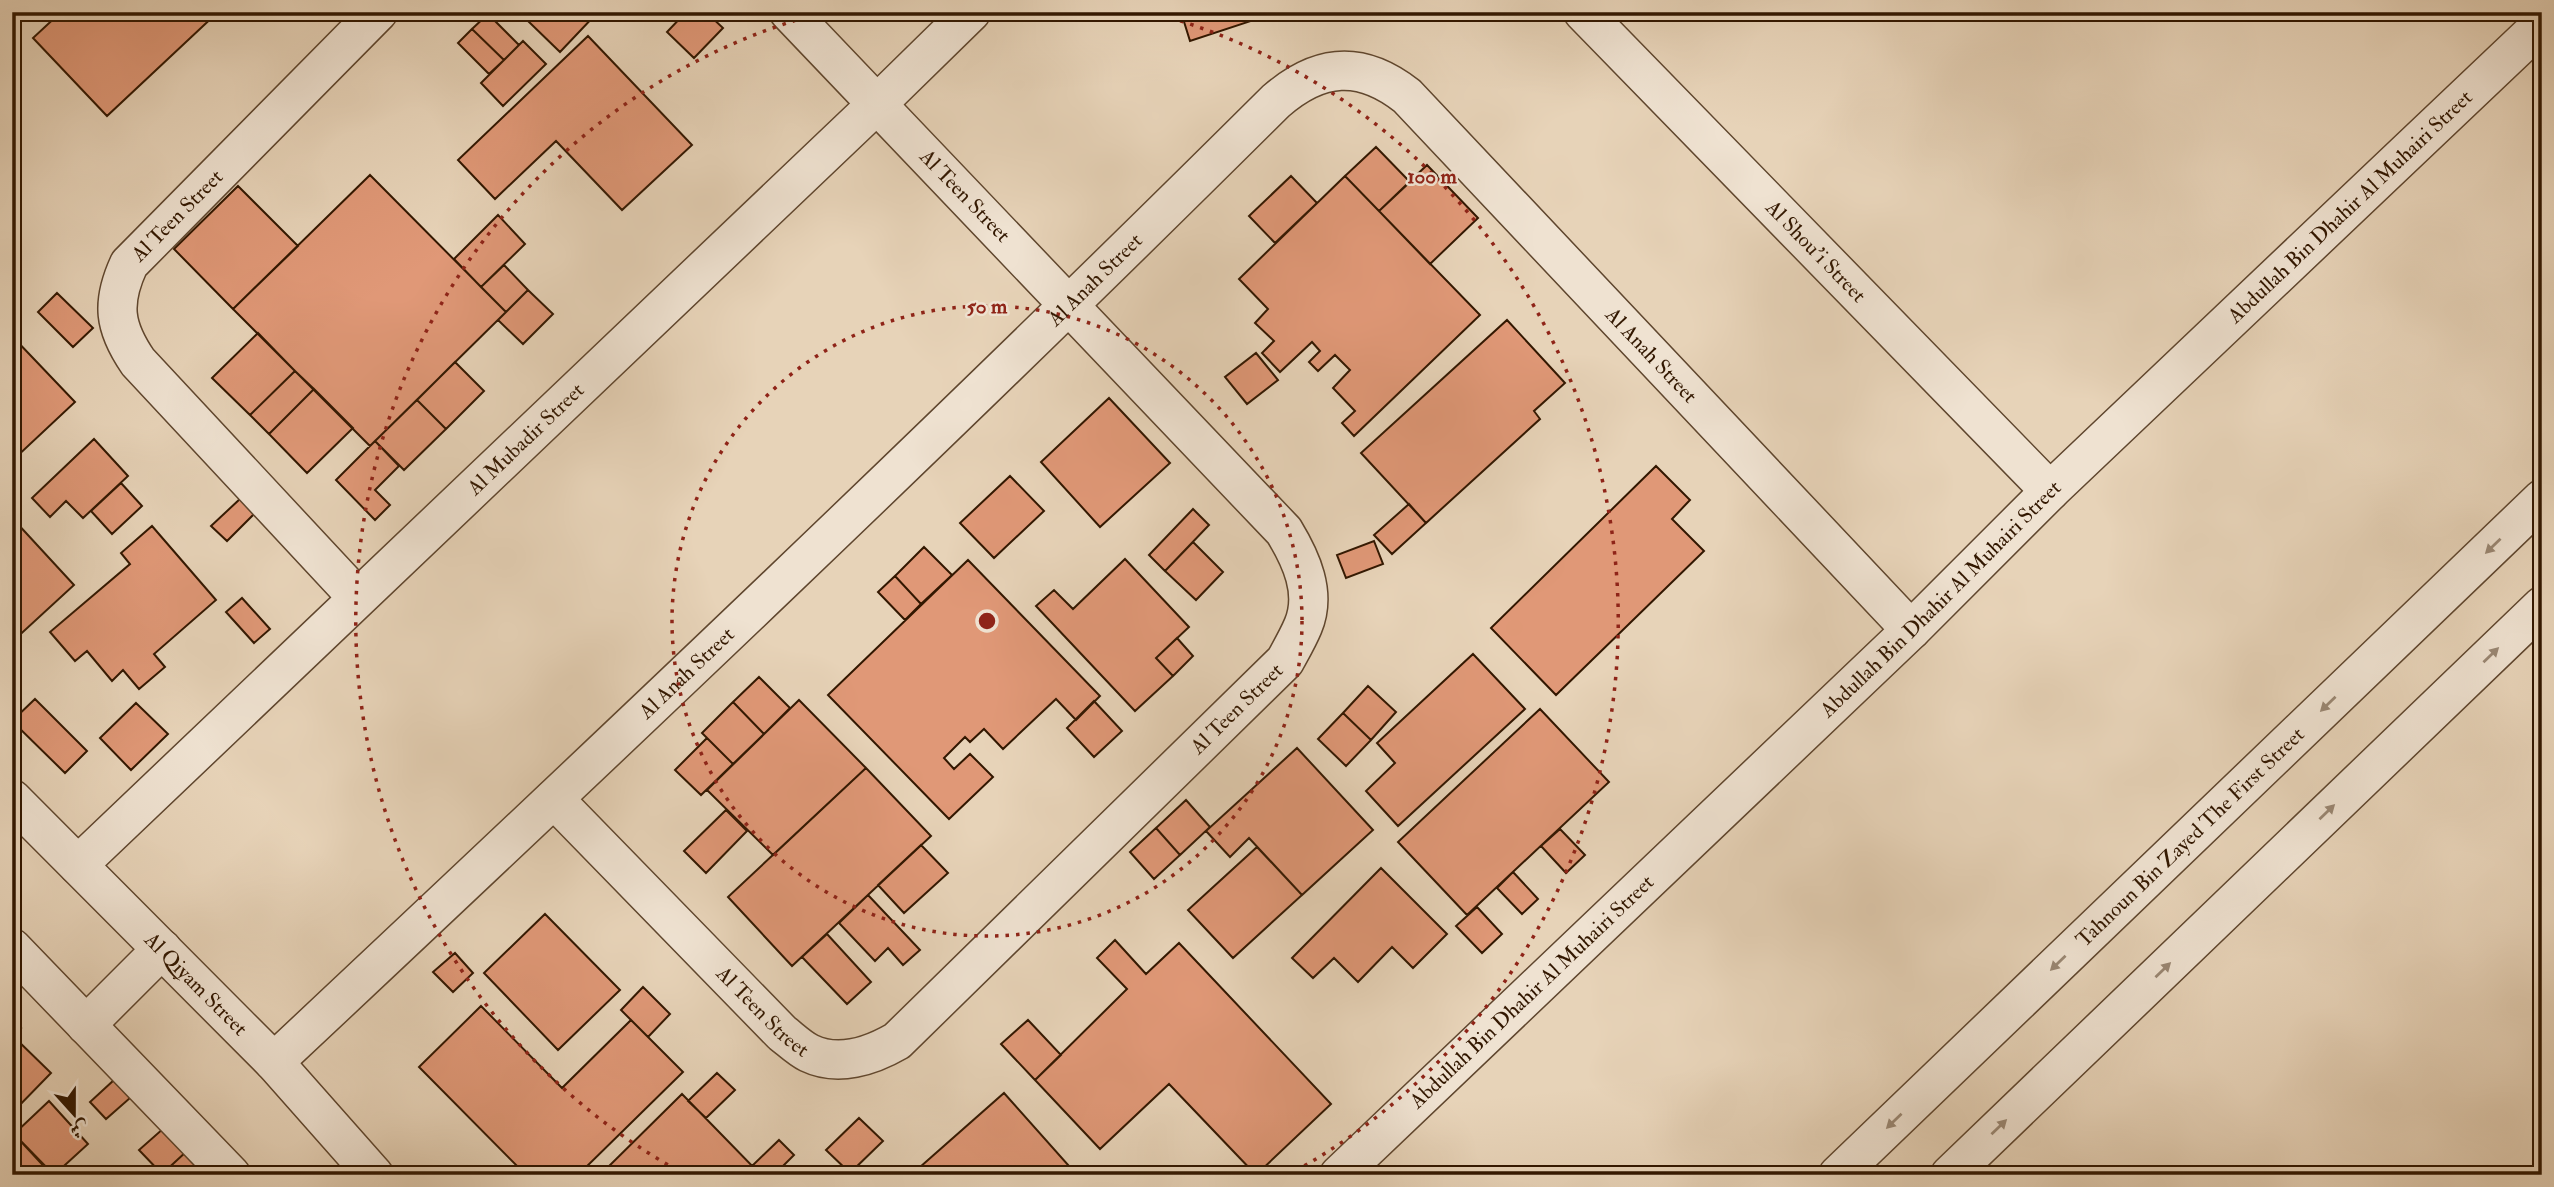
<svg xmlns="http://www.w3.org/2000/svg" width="2554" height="1187" font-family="'IM FELL Double Pica',Amiri,serif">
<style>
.building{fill:#e09877;stroke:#321700;stroke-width:2}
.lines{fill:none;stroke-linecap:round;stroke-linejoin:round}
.minor-casing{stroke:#5f462e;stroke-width:41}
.minor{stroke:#efe2d1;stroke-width:38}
.oneway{fill:#9a8773}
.ring{fill:none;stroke:#8f2418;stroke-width:3.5;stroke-dasharray:3.5 7}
.labels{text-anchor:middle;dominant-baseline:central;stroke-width:5;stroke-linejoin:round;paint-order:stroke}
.street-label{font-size:21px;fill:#321700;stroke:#efe2d1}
.centre{fill:#8f2418;stroke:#efe2d1;stroke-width:3.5}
.ring-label{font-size:21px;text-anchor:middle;font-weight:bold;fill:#8f2418;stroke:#efe2d1;stroke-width:5;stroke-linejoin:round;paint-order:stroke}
</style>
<rect width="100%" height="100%" fill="#e7d3b8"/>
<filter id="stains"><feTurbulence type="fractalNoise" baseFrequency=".00286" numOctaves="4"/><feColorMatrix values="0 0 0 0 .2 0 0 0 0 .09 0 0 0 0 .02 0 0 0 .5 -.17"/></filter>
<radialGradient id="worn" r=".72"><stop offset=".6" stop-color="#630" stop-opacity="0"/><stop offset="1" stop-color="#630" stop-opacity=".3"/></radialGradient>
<path class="building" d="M 43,12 L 61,12 L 51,21 Z
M 61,12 L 218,12 L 107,116 L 33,38 Z
M 456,12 L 472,12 L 464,20 Z
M 539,12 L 598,12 L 560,52 L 529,22 Z
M 686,12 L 706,12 L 723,28 L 694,58 L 667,32 Z
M 1181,12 L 1278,12 L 1190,41 Z
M 488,14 L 519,45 L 504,60 L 472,29 Z
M 472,29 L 504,60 L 489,74 L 458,43 Z
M 588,36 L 692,145 L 622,210 L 556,141 L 495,199 L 458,160 Z
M 523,41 L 546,64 L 503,106 L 481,83 Z
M 1376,147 L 1410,182 L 1379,211 L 1345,176 Z
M 1427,165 L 1478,218 L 1430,264 L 1379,211 Z
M 370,175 L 506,312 L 370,446 L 233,309 Z
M 1291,176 L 1317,203 L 1275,243 L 1249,216 Z
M 1345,176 L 1480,315 L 1354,436 L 1342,423 L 1355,411 L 1333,388 L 1350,370 L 1335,355 L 1318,371 L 1309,362 L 1320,351 L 1312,342 L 1280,372 L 1262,353 L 1274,341 L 1255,323 L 1268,309 L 1239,279 Z
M 238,186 L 298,246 L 233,309 L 174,249 Z
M 498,215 L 525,244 L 481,287 L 454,259 Z
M 504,265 L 528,290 L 506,312 L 481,287 Z
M 528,290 L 553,314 L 523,344 L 498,320 Z
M 57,293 L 93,328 L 73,347 L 38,312 Z
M 1507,320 L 1565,383 L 1534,411 L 1540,419 L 1426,523 L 1361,453 Z
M 258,333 L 295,371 L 250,415 L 212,378 Z
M 12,336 L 75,402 L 12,461 Z
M 1256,353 L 1278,380 L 1247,404 L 1225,377 Z
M 455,362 L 484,391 L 446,429 L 417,400 Z
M 295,371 L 314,389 L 269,434 L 250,415 Z
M 314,389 L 353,428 L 307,473 L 269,434 Z
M 1109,398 L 1170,463 L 1100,527 L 1041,462 Z
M 417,400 L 446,429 L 404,470 L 375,441 Z
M 94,439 L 128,476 L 83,518 L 66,501 L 50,517 L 32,498 Z
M 375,441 L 399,466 L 375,490 L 390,505 L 375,520 L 336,480 Z
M 1656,466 L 1690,500 L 1672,519 L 1704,551 L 1556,695 L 1491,628 Z
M 1010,476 L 1044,511 L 994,558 L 960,523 Z
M 121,483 L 142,506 L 112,534 L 91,511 Z
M 241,498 L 255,513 L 227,541 L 211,526 Z
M 1409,504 L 1426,523 L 1392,554 L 1374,535 Z
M 1193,509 L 1209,525 L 1165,571 L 1149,555 Z
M 15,521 L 74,585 L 12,642 L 12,523 Z
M 152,526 L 216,600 L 154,654 L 165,667 L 139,689 L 123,670 L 112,681 L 87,651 L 75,661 L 50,632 L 130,564 L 121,553 Z
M 1374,541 L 1383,564 L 1346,578 L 1337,555 Z
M 1193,542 L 1223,572 L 1196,600 L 1165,571 Z
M 924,547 L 952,575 L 921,604 L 895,576 Z
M 1125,559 L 1189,627 L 1156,658 L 1173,676 L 1135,711 L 1036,606 L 1054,590 L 1073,609 Z
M 968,560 L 1100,696 L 1076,720 L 1056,699 L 1003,749 L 984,729 L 970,742 L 965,737 L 944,758 L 954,769 L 970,754 L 993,777 L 949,819 L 828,695 Z
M 895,576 L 921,604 L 905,620 L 878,592 Z
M 242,598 L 270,629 L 254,643 L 226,612 Z
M 1177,638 L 1193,656 L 1173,676 L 1156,658 Z
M 1473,654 L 1525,709 L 1398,826 L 1366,791 L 1395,763 L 1377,743 Z
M 759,677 L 790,708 L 764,734 L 733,702 Z
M 1368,686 L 1396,712 L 1371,740 L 1343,713 Z
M 35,699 L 87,751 L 65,773 L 12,721 Z
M 799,700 L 866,768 L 773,855 L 707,790 Z
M 1094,701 L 1122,731 L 1094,757 L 1067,728 Z
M 733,702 L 764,734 L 733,764 L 702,733 Z
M 136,703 L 168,734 L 131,770 L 100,738 Z
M 1540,709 L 1609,782 L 1467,915 L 1398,842 Z
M 1343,713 L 1371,740 L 1346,766 L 1318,739 Z
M 707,738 L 733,764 L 701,795 L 675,770 Z
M 1297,748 L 1373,830 L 1302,895 L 1249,838 L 1230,857 L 1206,831 Z
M 866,768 L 931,836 L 792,966 L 728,897 Z
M 1186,800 L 1210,827 L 1180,855 L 1156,828 Z
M 726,810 L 747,831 L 706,873 L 684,851 Z
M 1156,828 L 1180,855 L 1154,879 L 1130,852 Z
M 1560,829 L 1585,855 L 1566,873 L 1541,846 Z
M 921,845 L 948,873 L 904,913 L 878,885 Z
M 1257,847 L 1302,895 L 1233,958 L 1188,910 Z
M 1381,868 L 1447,934 L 1413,968 L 1392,947 L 1358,982 L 1334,958 L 1313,978 L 1292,958 Z
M 1513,872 L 1538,899 L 1522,914 L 1497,888 Z
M 868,895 L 920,950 L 903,965 L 888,948 L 875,961 L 839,923 Z
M 1477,907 L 1502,934 L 1482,953 L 1456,926 Z
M 545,914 L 620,990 L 558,1050 L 484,973 Z
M 827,934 L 871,982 L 847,1004 L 802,957 Z
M 1115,940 L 1146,974 L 1179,943 L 1331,1104 L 1256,1175 L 1169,1084 L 1100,1149 L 1035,1080 L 1127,989 L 1097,958 Z
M 455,953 L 473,973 L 453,992 L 433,972 Z
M 643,987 L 670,1014 L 648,1037 L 621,1010 Z
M 481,1006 L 562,1088 L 631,1020 L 683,1072 L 578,1175 L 526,1175 L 419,1067 Z
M 12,1020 L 21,1028 L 12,1036 Z
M 1028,1020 L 1061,1055 L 1035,1080 L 1001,1044 Z
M 13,1036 L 51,1073 L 12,1113 L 12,1036 Z
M 717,1073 L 735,1090 L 706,1118 L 688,1101 Z
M 114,1080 L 130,1098 L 106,1119 L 90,1102 Z
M 1004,1093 L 1077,1175 L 911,1175 Z
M 682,1094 L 761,1175 L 600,1175 Z
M 49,1101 L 88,1144 L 54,1175 L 14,1134 Z
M 859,1118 L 883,1141 L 850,1173 L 826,1150 Z
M 165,1127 L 188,1150 L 162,1174 L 139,1150 Z
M 12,1132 L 14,1134 L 52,1175 L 12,1175 Z
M 779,1140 L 794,1155 L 774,1175 L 761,1175 L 752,1166 Z
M 188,1150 L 204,1169 L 198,1175 L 161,1175 Z"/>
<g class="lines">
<g class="minor-casing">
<g id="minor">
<path id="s1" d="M 1583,12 L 2050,491"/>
<path id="s2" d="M 357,597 L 138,362 C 114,327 111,303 129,264 L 378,12"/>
<path id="s3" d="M 12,799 L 274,1062 L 374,1175"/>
<path id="s4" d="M 554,799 L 782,1033 C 790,1039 799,1048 809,1053 C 838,1067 871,1056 897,1041 L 1285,661 C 1291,650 1298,638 1303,626 C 1317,593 1301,559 1284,531 L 789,12"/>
<path id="s5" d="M 78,865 L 877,104 L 971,12"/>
<path d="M 12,948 L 231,1175"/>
<path d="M 86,1025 L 162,949"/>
<path id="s6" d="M 274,1062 C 612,745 948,427 1276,101 C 1320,63 1361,60 1407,96 L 1911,630"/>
<path id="s7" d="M 1339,1175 L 1911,630 L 2050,491 L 2542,24"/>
<path id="s8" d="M 1838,1175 L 2542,499"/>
<path d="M 1950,1175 L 2542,606"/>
</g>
</g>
<use href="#minor" class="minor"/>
</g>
<defs><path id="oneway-solid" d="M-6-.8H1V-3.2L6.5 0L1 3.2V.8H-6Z" transform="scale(1.75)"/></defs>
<g class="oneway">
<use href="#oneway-solid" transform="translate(2493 546) rotate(136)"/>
<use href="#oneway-solid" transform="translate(2491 655) rotate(-44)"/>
<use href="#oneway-solid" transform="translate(2328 704) rotate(136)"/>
<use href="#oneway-solid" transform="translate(2327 812) rotate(-44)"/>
<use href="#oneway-solid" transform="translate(2058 963) rotate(136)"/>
<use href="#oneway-solid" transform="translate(2163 970) rotate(-44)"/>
<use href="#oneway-solid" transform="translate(1894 1121) rotate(136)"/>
<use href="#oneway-solid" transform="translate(1999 1127) rotate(-44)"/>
</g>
<g class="ring">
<circle cx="987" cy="621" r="315"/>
<path d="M686 1175A630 630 0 0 1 824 12M1150 12A630 630 0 0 1 1288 1175"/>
</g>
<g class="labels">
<g class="street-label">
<text transform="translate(965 196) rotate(46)">Al Teen Street</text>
<text stroke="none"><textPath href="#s7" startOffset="1400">Abdullah Bin Dhahir Al Muhairi Street</textPath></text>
<text stroke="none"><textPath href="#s2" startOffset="494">Al Teen Street</textPath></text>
<text stroke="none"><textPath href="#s1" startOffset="334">Al Shou'i Street</textPath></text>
<text stroke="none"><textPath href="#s6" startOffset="1134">Al Anah Street</textPath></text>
<text stroke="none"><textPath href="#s6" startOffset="1890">Al Anah Street</textPath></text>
<text stroke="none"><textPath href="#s5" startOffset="618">Al Mubadir Street</textPath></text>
<text stroke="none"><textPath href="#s7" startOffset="833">Abdullah Bin Dhahir Al Muhairi Street</textPath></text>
<text stroke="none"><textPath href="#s6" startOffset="567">Al Anah Street</textPath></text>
<text stroke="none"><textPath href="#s4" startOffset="928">Al Teen Street</textPath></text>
<text stroke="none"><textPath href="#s8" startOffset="488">Tahnoun Bin Zayed The First Street</textPath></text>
<text stroke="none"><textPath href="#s3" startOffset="261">Al Qiyam Street</textPath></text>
<text stroke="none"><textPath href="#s7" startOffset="266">Abdullah Bin Dhahir Al Muhairi Street</textPath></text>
<text stroke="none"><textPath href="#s4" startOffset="298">Al Teen Street</textPath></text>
</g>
</g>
<circle cx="987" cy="621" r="10" class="centre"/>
<g class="ring-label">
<text x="1432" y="183">100 m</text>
<text x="987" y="313">50 m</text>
</g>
<rect width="2554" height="1187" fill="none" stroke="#e7d3b8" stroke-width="42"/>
<rect x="14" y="14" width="2526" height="1159" fill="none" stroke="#321700" stroke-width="3.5"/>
<rect x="21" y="21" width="2512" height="1145" fill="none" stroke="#321700" stroke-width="2"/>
<g transform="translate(74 1114) rotate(159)" stroke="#efe2d1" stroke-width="5" paint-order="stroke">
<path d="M0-5L12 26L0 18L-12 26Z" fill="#321700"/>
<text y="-10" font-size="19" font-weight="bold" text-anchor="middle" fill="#321700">ش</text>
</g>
<rect width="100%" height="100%" filter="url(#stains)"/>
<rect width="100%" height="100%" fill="url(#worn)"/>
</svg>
